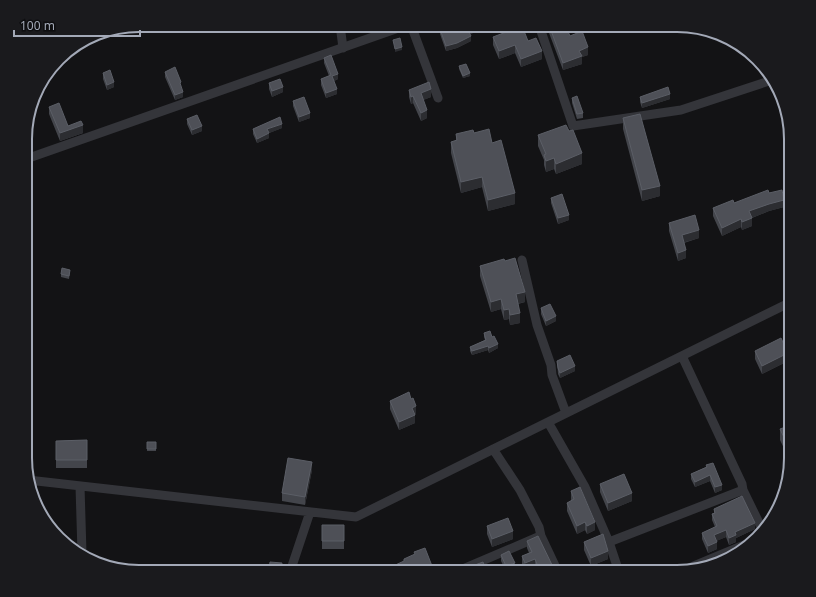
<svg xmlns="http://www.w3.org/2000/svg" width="816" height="597" font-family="'Noto Sans',sans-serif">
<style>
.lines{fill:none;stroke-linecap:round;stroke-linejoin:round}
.minor{stroke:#34353a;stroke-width:9}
.wall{fill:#43454b}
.shaded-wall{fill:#2c2d31}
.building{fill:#4e5057;stroke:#5b5e66}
.rim{fill:none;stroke:#a3a9b7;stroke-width:2}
</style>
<rect width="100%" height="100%" fill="#131315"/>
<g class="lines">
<path class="minor" d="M 340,25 L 343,48
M 411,25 L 438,98
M 539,25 L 573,126 L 681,110 L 772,80
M 26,159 L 407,25
M 522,260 L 537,325 L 551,365 L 552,375 L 566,413
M 682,356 L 742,484 L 743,490 L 763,531
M 548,422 L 585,487 L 609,542 L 619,572
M 493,449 L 520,490 L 539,527 L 541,536 L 558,572
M 28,480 L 356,517 L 791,302
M 80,486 L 82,553
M 609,542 L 743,490
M 689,569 L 689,568 L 749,543
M 290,572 L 310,512
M 456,572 L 538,537
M 605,572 L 617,567
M 679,572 L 689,568"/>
</g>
<path class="wall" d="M 347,25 L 366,25 L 366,26 L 359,26 L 360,32 L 348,32 Z
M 446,25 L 494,25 L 470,34 L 471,41 L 457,48 L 446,51 L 440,34 L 440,29 L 446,27 Z
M 546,25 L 565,25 L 570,36 L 588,55 L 582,57 L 582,64 L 563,70 Z
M 493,37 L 528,41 L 542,59 L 521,67 L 515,53 L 499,59 L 493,45 Z
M 324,58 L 338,79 L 334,81 L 337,94 L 326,98 L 321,85 L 321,79 L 329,76 L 324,63 Z
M 459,66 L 470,76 L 463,78 L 459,69 Z
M 165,72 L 181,88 L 183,97 L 175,100 L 165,77 Z
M 103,73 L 114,87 L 107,90 L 103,79 Z
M 269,83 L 283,92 L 272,97 L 269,89 Z
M 409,90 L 431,97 L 423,100 L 427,118 L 421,121 L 413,103 L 411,104 L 409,97 Z
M 640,97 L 670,99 L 642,108 L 640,102 Z
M 572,98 L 583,113 L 583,118 L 577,119 L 572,103 Z
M 293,101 L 310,118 L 299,122 L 293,106 Z
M 49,107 L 68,126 L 83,133 L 60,141 L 49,114 Z
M 623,118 L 660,196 L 642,201 L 623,129 Z
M 187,119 L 202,131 L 192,135 L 187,124 Z
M 282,128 L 269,133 L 269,138 L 257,143 L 253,134 L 253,129 Z
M 474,133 L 492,143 L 515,204 L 488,211 L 482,187 L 461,193 L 451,153 L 451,142 L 456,141 L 456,134 Z
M 538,135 L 582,164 L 556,174 L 554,169 L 546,172 L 544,165 L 544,160 L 538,146 Z
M 769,193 L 784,207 L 769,211 L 752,218 L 752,226 L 742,230 L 741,227 L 722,236 L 713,216 L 713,208 L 734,203 Z
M 551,198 L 569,220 L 558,224 L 551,203 Z
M 669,223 L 699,238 L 684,243 L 686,258 L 678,261 L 669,231 Z
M 791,258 L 791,273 L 788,265 L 788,259 Z
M 505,261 L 525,302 L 518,304 L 520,323 L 510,325 L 509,319 L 504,320 L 501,309 L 491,312 L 480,276 L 480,266 Z
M 70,272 L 69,279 L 61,277 L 61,274 Z
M 541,308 L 556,321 L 546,326 L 541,314 Z
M 484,333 L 498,348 L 489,353 L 488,350 L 472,355 L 470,351 L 470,347 L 485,340 L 484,337 Z
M 755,351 L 788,361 L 762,374 L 755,359 Z
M 557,361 L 575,371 L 560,378 L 558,374 Z
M 390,401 L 416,414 L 415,414 L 415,423 L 399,430 L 390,409 Z
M 791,425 L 791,463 L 780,440 L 780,429 Z
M 87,440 L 87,468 L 56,468 L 56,441 Z
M 147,442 L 156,442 L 156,451 L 147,451 Z
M 706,465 L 722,490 L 715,493 L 710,481 L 695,487 L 691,479 L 691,474 L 706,467 Z
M 312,470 L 305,505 L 282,501 L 282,493 Z
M 600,484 L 632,501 L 608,511 L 600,492 Z
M 571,491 L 595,530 L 587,534 L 585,530 L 577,534 L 567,511 L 567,503 L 571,501 Z
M 714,509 L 755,529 L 736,538 L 736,542 L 729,545 L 726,537 L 716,541 L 717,549 L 708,553 L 702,539 L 702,533 L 715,527 L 712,520 L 712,514 L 714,513 Z
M 322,525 L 344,525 L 344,549 L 322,549 Z
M 487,526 L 513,539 L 492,547 L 487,534 Z
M 527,541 L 558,572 L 537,572 L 535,567 L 525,571 L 522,564 L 522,556 L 529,553 L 527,548 Z
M 584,542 L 608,559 L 591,566 L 584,550 Z
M 501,555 L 515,568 L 506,571 L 501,561 Z
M 475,565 L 487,572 L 475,572 Z
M 269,569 L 282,569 L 281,572 L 269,572 Z"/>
<path class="shaded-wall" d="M 481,25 L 494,25 L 468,35 L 468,30 Z
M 534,27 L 534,30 L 530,32 L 530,29 Z
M 471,36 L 471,41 L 457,48 L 446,51 L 446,46 Z
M 515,45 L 515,53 L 499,59 L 499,51 Z
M 402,47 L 402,50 L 395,52 L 395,49 Z
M 588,47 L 588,55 L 582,57 L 582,64 L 563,70 L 563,63 L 579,51 Z
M 542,51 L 542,59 L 521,67 L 521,59 Z
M 470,73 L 470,76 L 463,78 L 463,76 Z
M 338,74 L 338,79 L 332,82 L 332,76 Z
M 114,82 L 114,87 L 107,90 L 107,85 Z
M 283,87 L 283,92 L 272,97 L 272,91 Z
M 337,89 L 337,94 L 326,98 L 326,93 Z
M 431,89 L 431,97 L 421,101 L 421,93 Z
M 183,92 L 183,97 L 175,100 L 175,95 Z
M 670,94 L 670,99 L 642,108 L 642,103 Z
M 413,96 L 413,103 L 411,104 L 411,97 Z
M 427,110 L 427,118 L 421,121 L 421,113 Z
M 310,113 L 310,118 L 299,122 L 299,117 Z
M 282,124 L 282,128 L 267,134 L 267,129 Z
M 83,125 L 83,133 L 60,141 L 60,133 Z
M 202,126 L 202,131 L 192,135 L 192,130 Z
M 269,133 L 269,138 L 257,143 L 257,139 Z
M 582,153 L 582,164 L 556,174 L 556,164 Z
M 554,158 L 554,169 L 546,172 L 546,161 Z
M 482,177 L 482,187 L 461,193 L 461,182 Z
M 660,186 L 660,196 L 642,201 L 642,190 Z
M 515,193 L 515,204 L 488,211 L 488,200 Z
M 784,200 L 784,207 L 769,211 L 749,219 L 749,211 L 769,204 Z
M 569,215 L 569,220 L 558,224 L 558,218 Z
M 752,218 L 752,226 L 742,230 L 742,222 Z
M 741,219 L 741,227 L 722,236 L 722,228 Z
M 699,230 L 699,238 L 682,243 L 682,235 Z
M 686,250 L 686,258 L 678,261 L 678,253 Z
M 525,292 L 525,302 L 516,304 L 516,294 Z
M 501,299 L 501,309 L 491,312 L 491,302 Z
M 509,309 L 509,319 L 504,320 L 504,310 Z
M 520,313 L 520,323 L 510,325 L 510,315 Z
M 556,316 L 556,321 L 546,326 L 546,321 Z
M 498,344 L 498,348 L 489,353 L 489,348 Z
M 488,346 L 488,350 L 472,355 L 472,351 Z
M 788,353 L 788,361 L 762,374 L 762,366 Z
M 575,366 L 575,371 L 560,378 L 560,373 Z
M 416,406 L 416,414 L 412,416 L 412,408 Z
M 415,415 L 415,423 L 399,430 L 399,422 Z
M 312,462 L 312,470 L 305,505 L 305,497 Z
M 710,475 L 710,481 L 695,487 L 695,482 Z
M 722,485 L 722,490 L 715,493 L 715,487 Z
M 632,493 L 632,501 L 608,511 L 608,503 Z
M 585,522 L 585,530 L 577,534 L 577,526 Z
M 595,522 L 595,530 L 587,534 L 587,526 Z
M 755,523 L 755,529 L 736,538 L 736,542 L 729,545 L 729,538 L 735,532 Z
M 726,530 L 726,537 L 714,542 L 714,535 Z
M 513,531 L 513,539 L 492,547 L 492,539 Z
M 717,542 L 717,549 L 708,553 L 708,546 Z
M 608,551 L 608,559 L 591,566 L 591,558 Z
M 535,559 L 535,567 L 525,571 L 525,563 Z
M 515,563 L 515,568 L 506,571 L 506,566 Z
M 432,566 L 432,571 L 417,572 Z"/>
<path class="building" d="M 348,25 L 359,25 L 360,26 L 348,27 Z
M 447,25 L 481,25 L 468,30 L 471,36 L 457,43 L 446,46 L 440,29 L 448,27 Z
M 528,25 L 534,25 L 534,27 L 530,29 Z
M 549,25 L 565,25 L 570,36 L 582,31 L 588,47 L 579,51 L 582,56 L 563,63 Z
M 522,26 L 528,41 L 536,38 L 542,51 L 521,59 L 515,45 L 499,51 L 493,37 Z
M 400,38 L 402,47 L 395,49 L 393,40 Z
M 331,55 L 338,74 L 332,76 L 337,89 L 326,93 L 321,79 L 331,75 L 324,58 Z
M 466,64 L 470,73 L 463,76 L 459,66 Z
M 175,67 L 181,82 L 180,83 L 183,92 L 175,95 L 165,72 Z
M 110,70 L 114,82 L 107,85 L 103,73 Z
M 280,79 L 283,87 L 272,91 L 269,83 Z
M 429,82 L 431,89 L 421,93 L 427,110 L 421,113 L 413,96 L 411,97 L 409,90 Z
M 668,87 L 670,94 L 642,103 L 640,97 Z
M 577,96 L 583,113 L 577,114 L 572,98 Z
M 304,97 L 310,113 L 299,117 L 293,101 Z
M 59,103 L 68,126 L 81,121 L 83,125 L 60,133 L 49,107 Z
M 640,114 L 660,186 L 642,190 L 623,118 Z
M 197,115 L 202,126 L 192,130 L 187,119 Z
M 280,117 L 282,124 L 267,129 L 269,133 L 257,139 L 253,129 Z
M 566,125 L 569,131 L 573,130 L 582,153 L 556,164 L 554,158 L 546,161 L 544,155 L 546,154 L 538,135 Z
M 489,129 L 492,143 L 501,140 L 515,193 L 488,200 L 482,177 L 461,182 L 451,142 L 457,140 L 456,134 L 473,130 L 474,133 Z
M 768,190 L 769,193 L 782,190 L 784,200 L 769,204 L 749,211 L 752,218 L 742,222 L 741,219 L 722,228 L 713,208 L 733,200 L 734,203 Z
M 562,194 L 569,215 L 558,218 L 551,198 Z
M 695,215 L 699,230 L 682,235 L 686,250 L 678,253 L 669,223 Z
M 515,258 L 525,292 L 516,294 L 520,313 L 510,315 L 509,309 L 504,310 L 501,299 L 491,302 L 480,266 L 504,259 L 505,261 Z
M 791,258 L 791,267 L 788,259 Z
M 62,268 L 70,270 L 69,276 L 61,274 Z
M 550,304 L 556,316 L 546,321 L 541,308 Z
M 490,331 L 492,337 L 494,336 L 498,344 L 489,348 L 488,346 L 472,351 L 470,347 L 486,340 L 484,333 Z
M 781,338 L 788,353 L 762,366 L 755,351 Z
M 570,355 L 575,366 L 560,373 L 558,368 L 557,361 Z
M 409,392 L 411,399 L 413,398 L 416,406 L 412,408 L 415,415 L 399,422 L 390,401 Z
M 791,425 L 791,452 L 780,429 Z
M 87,440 L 87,460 L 56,460 L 56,441 Z
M 147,442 L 156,442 L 156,449 L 147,449 Z
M 288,458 L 312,462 L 305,497 L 282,493 Z
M 713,463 L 722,485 L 715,487 L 710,475 L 695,482 L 691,474 L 707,467 L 706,465 Z
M 624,474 L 632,493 L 608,503 L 600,484 Z
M 580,487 L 595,522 L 587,526 L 585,522 L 577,526 L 567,503 L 574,499 L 571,491 Z
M 742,496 L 755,523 L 735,532 L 736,535 L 729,538 L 726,530 L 714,535 L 717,542 L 708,546 L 702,533 L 717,526 L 712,514 L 715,513 L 714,509 Z
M 508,518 L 513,531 L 492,539 L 487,526 Z
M 322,525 L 344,525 L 344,541 L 322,541 Z
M 603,534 L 608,551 L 591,558 L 584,542 Z
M 538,536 L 553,567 L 558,572 L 540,572 L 535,559 L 525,563 L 522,556 L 532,552 L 527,541 Z
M 425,548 L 432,566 L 417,572 L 390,572 L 389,568 L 404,561 L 404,559 L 415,554 L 414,552 Z
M 509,551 L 515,563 L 506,566 L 501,555 Z
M 270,562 L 282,563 L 281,570 L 269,569 Z
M 483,562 L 487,572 L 477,572 L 475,565 Z"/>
<path d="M0 0H816V597H0ZM139 32H677A107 107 0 0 1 784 139V458A107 107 0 0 1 677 565H139A107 107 0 0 1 32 458V139A107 107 0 0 1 139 32Z" fill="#1a1a1d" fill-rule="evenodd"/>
<path class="rim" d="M139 32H677A107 107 0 0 1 784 139V458A107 107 0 0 1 677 565H139A107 107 0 0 1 32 458V139A107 107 0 0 1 139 32Z"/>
<path d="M14 30v6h126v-6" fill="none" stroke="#a3a9b7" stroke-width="2"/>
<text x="20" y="30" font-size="12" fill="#a3a9b7" stroke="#0e0e10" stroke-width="3" paint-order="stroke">100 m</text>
</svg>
